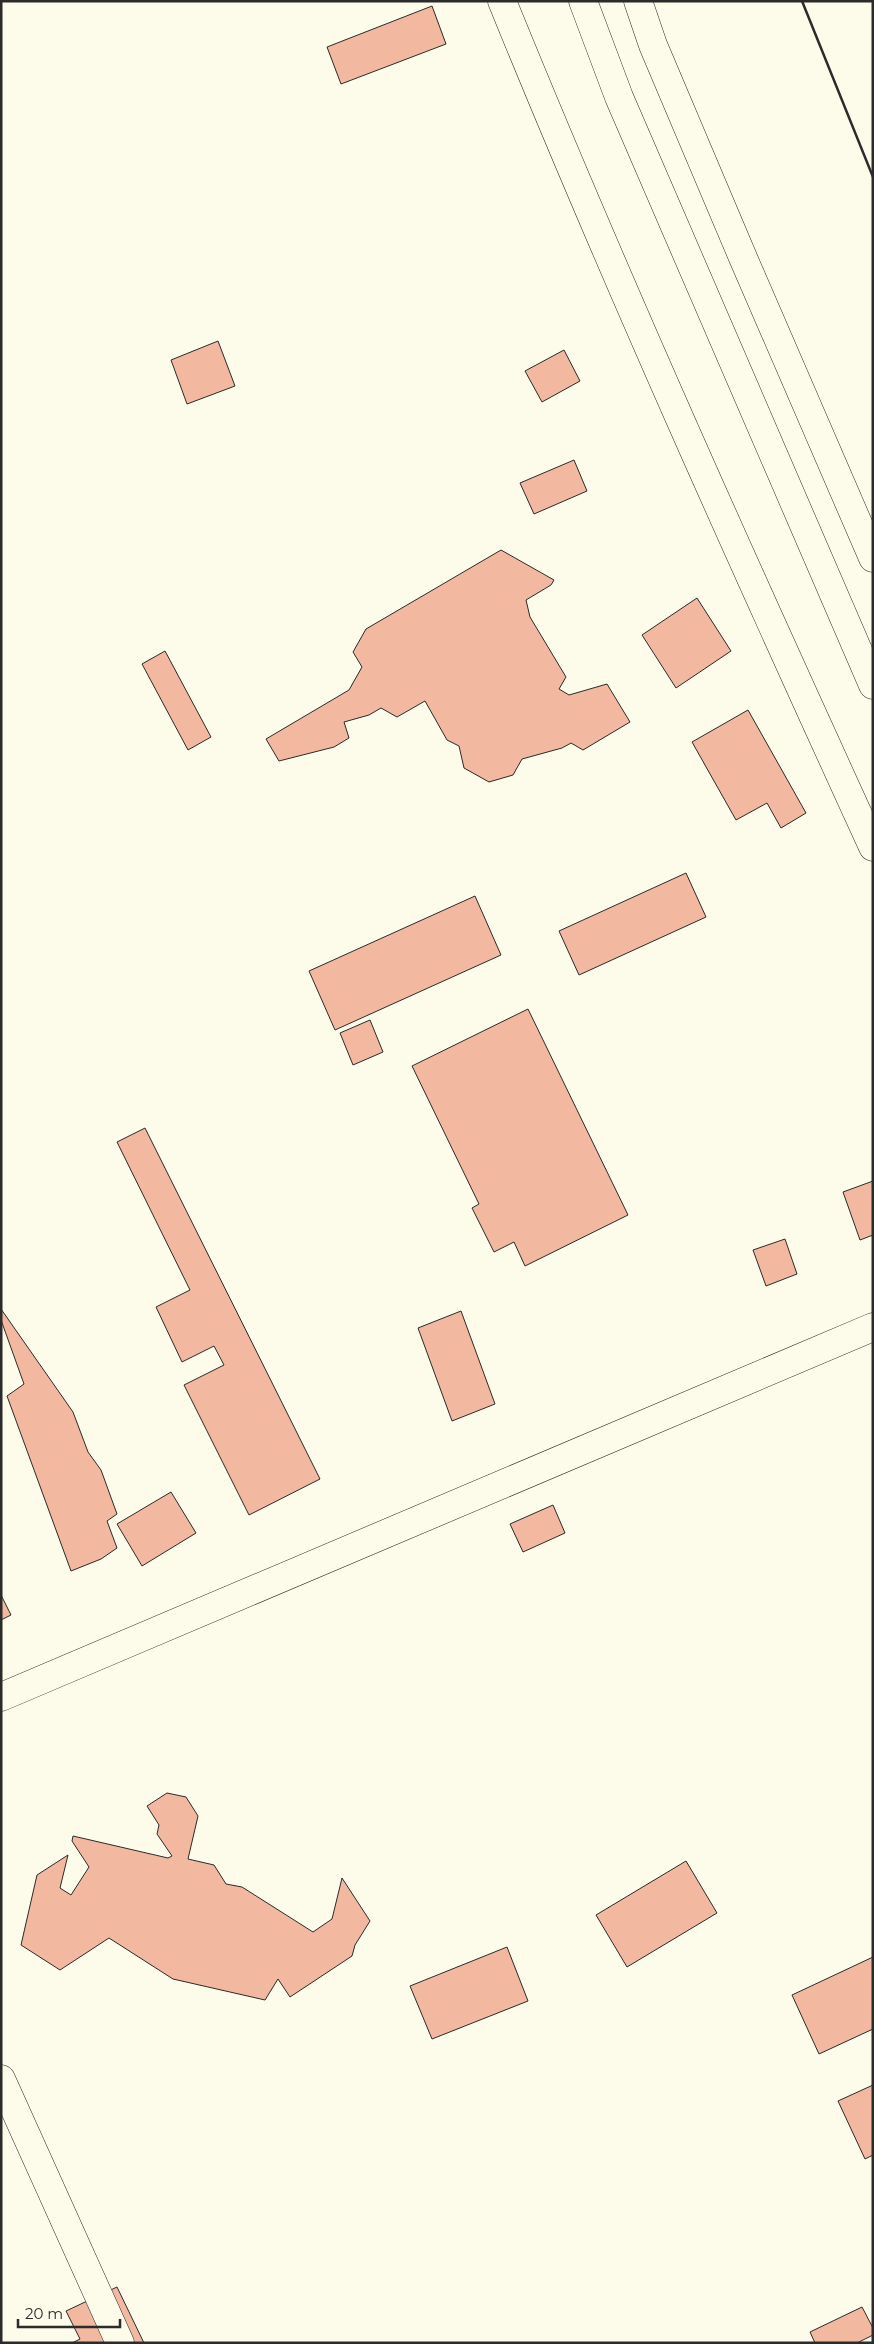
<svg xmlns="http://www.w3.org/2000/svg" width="874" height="2344" font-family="Montserrat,sans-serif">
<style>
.building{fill:#f2b8a0;stroke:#2b2b2b}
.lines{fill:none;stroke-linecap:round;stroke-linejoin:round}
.minor-casing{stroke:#2b2b2b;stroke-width:29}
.major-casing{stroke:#2b2b2b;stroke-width:29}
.highway-casing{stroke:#2b2b2b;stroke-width:29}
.minor{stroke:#fdfbea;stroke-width:28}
.major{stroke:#fdfbea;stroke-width:28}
.highway{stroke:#fdfbea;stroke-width:28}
.wall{stroke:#2b2b2b;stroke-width:2.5}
</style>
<rect width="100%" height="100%" fill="#fdfbea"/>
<path class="building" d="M 432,6 L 446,44 L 341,84 L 327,47 Z
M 218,341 L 235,386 L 187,404 L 171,360 Z
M 564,350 L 580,381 L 542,402 L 525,371 Z
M 574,460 L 587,491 L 534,514 L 520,483 Z
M 501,550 L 554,580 L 551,585 L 526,600 L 530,617 L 566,677 L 559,689 L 569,695 L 607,684 L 630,722 L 583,750 L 571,743 L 562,748 L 522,759 L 513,775 L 489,782 L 464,768 L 459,746 L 447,740 L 425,701 L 397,717 L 381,708 L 369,715 L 344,722 L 349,738 L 334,747 L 279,761 L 266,739 L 349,690 L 362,667 L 353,652 L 366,629 Z
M 697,598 L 731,651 L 676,688 L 642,635 Z
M 165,651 L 211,737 L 188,750 L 142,664 Z
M 748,710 L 806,813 L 781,828 L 767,803 L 736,820 L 692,742 Z
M 686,873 L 706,917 L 579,975 L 559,931 Z
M 475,896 L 501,955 L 335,1030 L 309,971 Z
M 528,1009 L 628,1215 L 525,1266 L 514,1242 L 494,1252 L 472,1208 L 479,1204 L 412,1066 Z
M 370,1020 L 383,1052 L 353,1065 L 340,1033 Z
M 145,1128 L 320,1479 L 249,1515 L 184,1385 L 224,1365 L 214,1346 L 182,1362 L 156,1307 L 190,1290 L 117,1142 Z
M 873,1181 L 873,1235 L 860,1240 L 843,1192 Z
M 785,1239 L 797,1274 L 766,1286 L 753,1250 Z
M 1,1309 L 73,1412 L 88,1452 L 101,1470 L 117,1514 L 107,1521 L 117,1548 L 101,1559 L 71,1571 L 7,1396 L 24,1384 L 1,1320 Z
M 461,1311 L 495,1404 L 452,1421 L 418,1328 Z
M 171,1492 L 196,1533 L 142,1566 L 117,1524 Z
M 553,1505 L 565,1533 L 523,1552 L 510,1524 Z
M 1,1595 L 11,1615 L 1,1620 Z
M 167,1793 L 186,1797 L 198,1816 L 188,1859 L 214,1865 L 226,1884 L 242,1887 L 313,1932 L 332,1919 L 342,1878 L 370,1921 L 355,1945 L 352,1956 L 290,1997 L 278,1979 L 265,2000 L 173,1979 L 109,1938 L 60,1970 L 21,1945 L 37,1875 L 68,1855 L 60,1888 L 71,1895 L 89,1867 L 72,1841 L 73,1836 L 168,1858 L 172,1856 L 157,1834 L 159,1825 L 147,1806 Z
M 686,1861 L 717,1913 L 627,1967 L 596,1915 Z
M 507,1947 L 528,2001 L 432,2039 L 410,1986 Z
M 873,1957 L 873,2029 L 819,2054 L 792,1995 Z
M 873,2085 L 873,2155 L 865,2159 L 838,2101 Z
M 117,2287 L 144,2343 L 72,2343 L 80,2339 L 66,2311 Z
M 862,2307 L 873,2328 L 873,2335 L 857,2343 L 815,2343 L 810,2332 Z"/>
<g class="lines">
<g class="minor-casing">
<path id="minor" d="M 1,1697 L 873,1327
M 1,2079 L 120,2343"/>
</g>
<g class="major-casing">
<path id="major" d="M 502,1 C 618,286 745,567 873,847"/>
</g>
<g class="highway-casing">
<path id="highway" d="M 583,1 L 619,97 L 873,685
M 638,1 L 653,45 L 741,253 L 873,558"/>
</g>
<use href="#minor" class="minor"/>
<use href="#major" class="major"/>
<use href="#highway" class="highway"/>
<path class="wall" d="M 802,1 L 873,177"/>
</g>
<rect width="874" height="2344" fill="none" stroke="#2b2b2b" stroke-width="5"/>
<path d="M18 2319v8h102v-8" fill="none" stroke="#2b2b2b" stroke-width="2.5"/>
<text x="25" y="2319" font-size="15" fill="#2b2b2b" stroke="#fdfbea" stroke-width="4" paint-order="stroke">20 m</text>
</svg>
